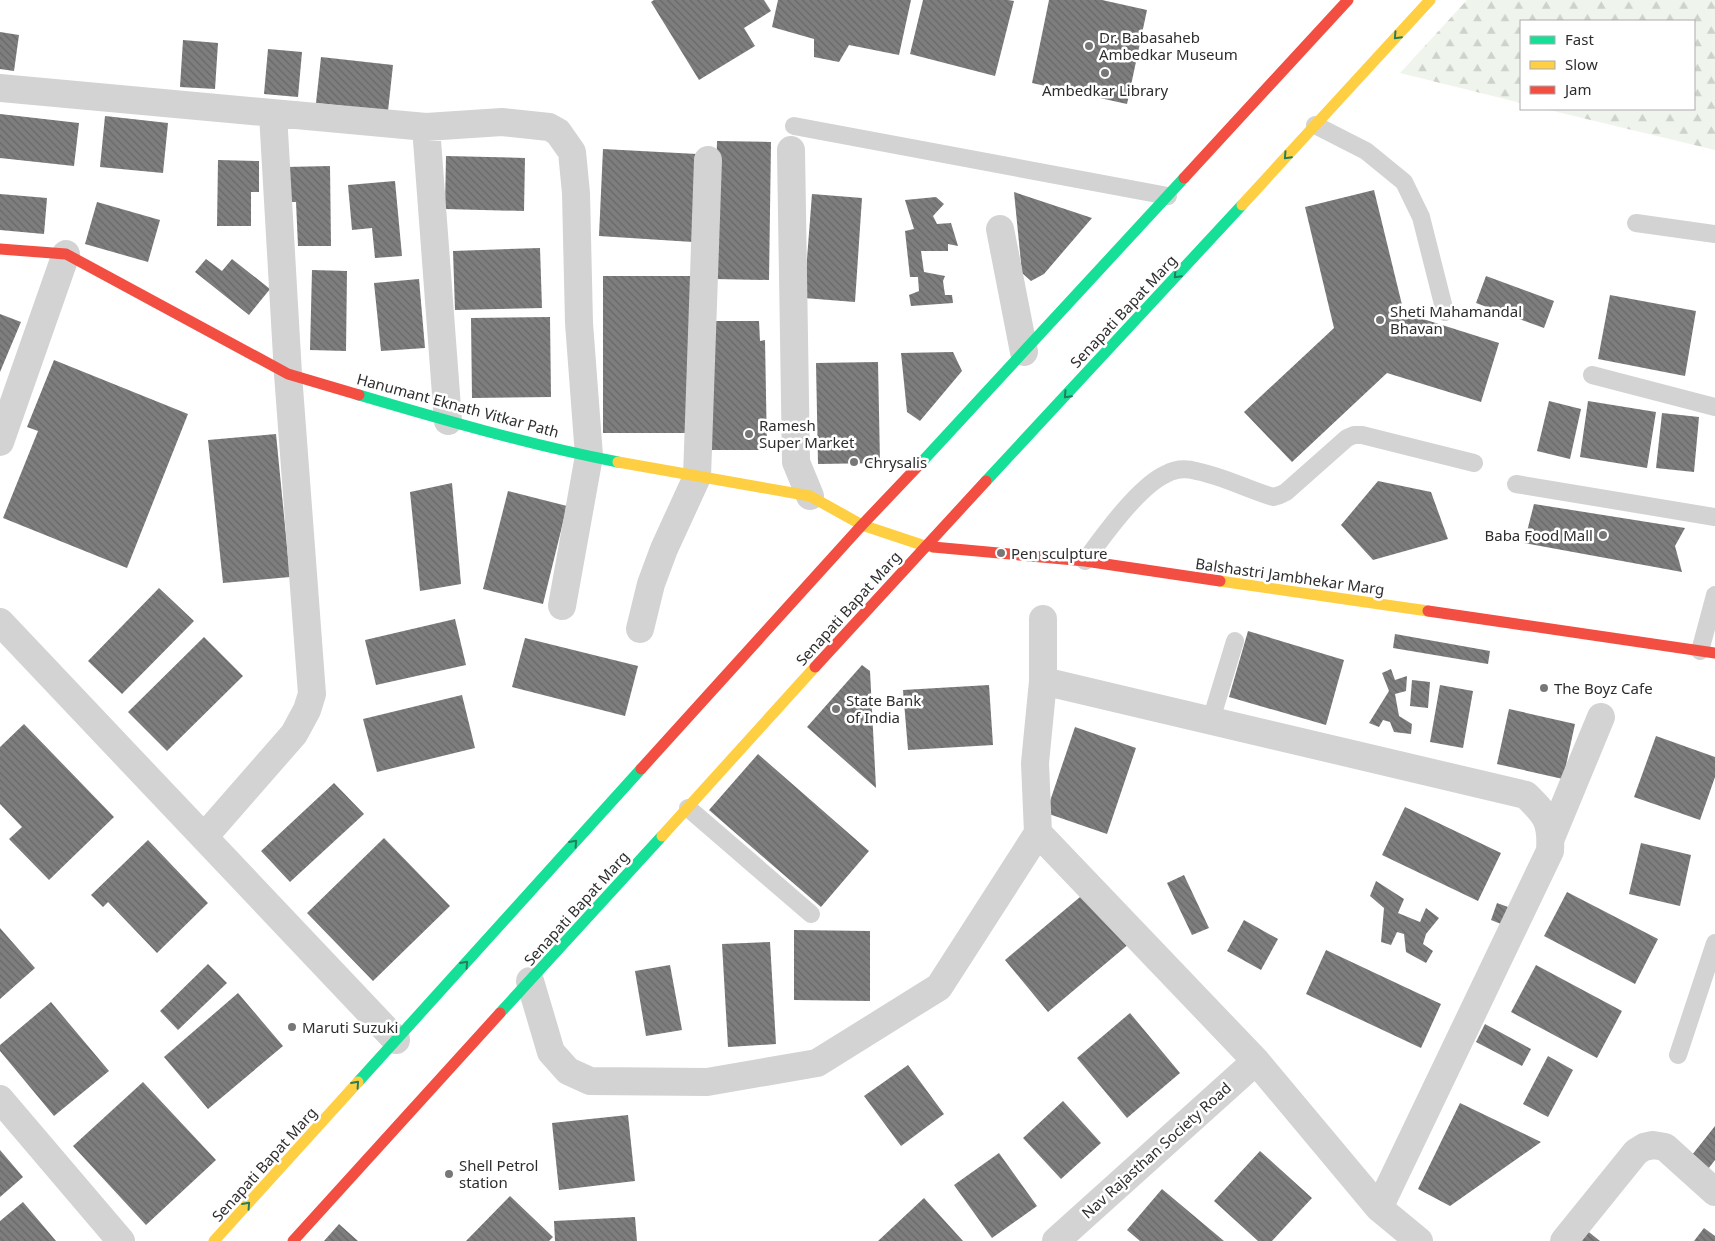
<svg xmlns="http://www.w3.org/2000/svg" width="1715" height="1241" font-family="'Noto Sans',sans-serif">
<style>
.forest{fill:url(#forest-firs)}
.building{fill:url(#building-back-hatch)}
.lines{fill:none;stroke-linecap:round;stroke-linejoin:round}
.lane{stroke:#d3d3d3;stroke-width:18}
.street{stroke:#d3d3d3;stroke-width:28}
.fast{stroke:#16e098;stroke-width:11}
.slow{stroke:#ffcf43;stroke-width:11}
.jam{stroke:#f24e42;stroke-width:11}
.oneway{stroke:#237e5e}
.poi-dot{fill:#777;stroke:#fff;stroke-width:2}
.labels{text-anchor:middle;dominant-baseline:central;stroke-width:5;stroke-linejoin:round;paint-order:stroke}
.poi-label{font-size:15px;fill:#2e2e2e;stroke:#fff;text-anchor:start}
.street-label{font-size:15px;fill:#2e2e2e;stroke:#fff}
</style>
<defs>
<pattern id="forest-firs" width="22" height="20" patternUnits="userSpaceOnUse" patternTransform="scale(1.25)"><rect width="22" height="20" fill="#eff5ec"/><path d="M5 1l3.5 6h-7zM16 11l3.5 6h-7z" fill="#cdd2cb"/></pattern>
<pattern id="building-back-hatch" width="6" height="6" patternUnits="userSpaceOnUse" patternTransform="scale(1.25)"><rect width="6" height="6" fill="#7e7e7e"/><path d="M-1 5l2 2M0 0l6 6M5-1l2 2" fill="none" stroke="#686868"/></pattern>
</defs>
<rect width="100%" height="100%" fill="#fff"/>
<path class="forest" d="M 1467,0 L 1715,0 L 1715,150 L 1545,109 L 1694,109 L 1694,21 L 1521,21 L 1521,103 L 1400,73 Z"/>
<path class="building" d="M 654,0 L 764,0 L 771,11 L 744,28 L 755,46 L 699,80 L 651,2 Z
M 778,0 L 911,0 L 899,55 L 849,45 L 839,62 L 814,57 L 814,39 L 772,27 Z
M 923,0 L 1008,0 L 1014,1 L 995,76 L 910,54 Z
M 1049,0 L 1102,0 L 1147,10 L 1127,104 L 1032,83 Z
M 0,32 L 19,35 L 14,71 L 0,69 Z
M 183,40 L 218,43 L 215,89 L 180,87 Z
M 268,49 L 302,52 L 298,97 L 264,94 Z
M 321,57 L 393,65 L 388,111 L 316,103 Z
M 0,114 L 79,123 L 74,166 L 0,158 Z
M 105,116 L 168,123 L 163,173 L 100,167 Z
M 717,141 L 771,142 L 769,280 L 714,279 Z
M 603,149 L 697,154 L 693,242 L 599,236 Z
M 446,156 L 525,158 L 524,211 L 445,209 Z
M 218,160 L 259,161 L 259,192 L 251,192 L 251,226 L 217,226 Z
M 330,166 L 331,246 L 298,246 L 296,202 L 287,202 L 286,167 Z
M 395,181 L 402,256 L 375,258 L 372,228 L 352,230 L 348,185 Z
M 1374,190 L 1404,313 L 1499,343 L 1481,402 L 1387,373 L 1292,462 L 1244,412 L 1334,328 L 1305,207 Z
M 1014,192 L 1092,218 L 1044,274 L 1031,281 L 1022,273 Z
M 0,194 L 47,198 L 44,234 L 0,230 Z
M 812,194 L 862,198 L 855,302 L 804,298 Z
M 936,197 L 944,204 L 933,216 L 937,224 L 951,223 L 958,246 L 948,244 L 948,251 L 921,251 L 924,272 L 945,276 L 943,281 L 945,295 L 952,295 L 953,303 L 911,306 L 909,295 L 919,291 L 918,277 L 910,277 L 905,231 L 914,229 L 905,200 Z
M 97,202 L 160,220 L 148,262 L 85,244 Z
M 540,248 L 542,308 L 455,310 L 453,251 Z
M 206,259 L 222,271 L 232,259 L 270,289 L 249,315 L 195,272 Z
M 312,270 L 347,271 L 346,351 L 310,350 Z
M 603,276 L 691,276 L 692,433 L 603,433 Z
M 1486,276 L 1554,301 L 1544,328 L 1476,303 Z
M 419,279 L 425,348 L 381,351 L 374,283 Z
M 1610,295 L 1696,311 L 1685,376 L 1598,359 Z
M 0,314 L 21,322 L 0,372 Z
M 550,317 L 551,397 L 472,398 L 471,318 Z
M 706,321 L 759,321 L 760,341 L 765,340 L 767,450 L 708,450 Z
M 953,352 L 962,371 L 920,421 L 907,412 L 901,353 Z
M 54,360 L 188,414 L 127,568 L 3,518 L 38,431 L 27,427 Z
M 878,362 L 880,463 L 818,464 L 816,363 Z
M 1549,401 L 1581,409 L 1570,459 L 1537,451 Z
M 1588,401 L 1656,412 L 1647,468 L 1580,457 Z
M 1662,413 L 1699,417 L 1694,472 L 1656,468 Z
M 276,434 L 290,577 L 223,583 L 208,440 Z
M 1378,481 L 1431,492 L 1448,539 L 1373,560 L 1341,525 Z
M 452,483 L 461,584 L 420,591 L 410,492 Z
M 508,491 L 567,506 L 543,604 L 483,589 Z
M 1534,504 L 1685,528 L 1675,546 L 1682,572 L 1524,543 Z
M 159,588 L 194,621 L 122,694 L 88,661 Z
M 455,619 L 466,665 L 376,685 L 365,640 Z
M 1248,631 L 1344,660 L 1326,725 L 1229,697 Z
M 1395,634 L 1490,651 L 1488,664 L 1393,648 Z
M 204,637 L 243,676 L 167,751 L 128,712 Z
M 525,638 L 638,666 L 625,716 L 512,687 Z
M 862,665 L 870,671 L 876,788 L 807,727 Z
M 1391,669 L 1395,680 L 1407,676 L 1406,691 L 1395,694 L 1399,716 L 1412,724 L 1411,734 L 1394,732 L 1390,722 L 1383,720 L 1379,727 L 1369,723 L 1389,691 L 1382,673 Z
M 1412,680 L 1430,682 L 1428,708 L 1410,706 Z
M 989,685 L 993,745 L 908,750 L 903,690 Z
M 1440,685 L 1473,691 L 1463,748 L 1430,742 Z
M 462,695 L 475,748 L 377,772 L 363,719 Z
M 1509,709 L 1575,724 L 1563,779 L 1497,764 Z
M 24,724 L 114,817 L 49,880 L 9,839 L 22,827 L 0,804 L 0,747 Z
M 1075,727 L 1136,748 L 1107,834 L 1046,813 Z
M 1656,736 L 1715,757 L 1715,777 L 1700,820 L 1634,797 Z
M 758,754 L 869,851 L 821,907 L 709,810 Z
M 334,783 L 364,814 L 290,882 L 261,851 Z
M 1405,807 L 1501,853 L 1478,901 L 1382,855 Z
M 384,838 L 450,906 L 373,981 L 307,913 Z
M 148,840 L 208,903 L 157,953 L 108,902 L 103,907 L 91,895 Z
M 1641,843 L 1691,855 L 1680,906 L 1629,894 Z
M 1184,875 L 1209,928 L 1192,935 L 1167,883 Z
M 1376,881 L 1404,899 L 1398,913 L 1420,922 L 1426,908 L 1439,918 L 1426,934 L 1423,944 L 1433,951 L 1426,963 L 1406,952 L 1404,934 L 1397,932 L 1391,945 L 1381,942 L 1384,908 L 1370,896 Z
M 1086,892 L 1130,943 L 1048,1012 L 1005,960 Z
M 1567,892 L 1658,939 L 1635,984 L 1544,936 Z
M 1497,903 L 1508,907 L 1501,924 L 1491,920 Z
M 1244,920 L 1278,939 L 1261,970 L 1227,951 Z
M 0,928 L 35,968 L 0,999 Z
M 794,930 L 870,931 L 870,1001 L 794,1000 Z
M 770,942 L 776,1044 L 728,1047 L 722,944 Z
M 1326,950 L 1441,1004 L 1421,1048 L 1306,994 Z
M 208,964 L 227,983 L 178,1030 L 160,1011 Z
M 670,965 L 682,1030 L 646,1036 L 635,971 Z
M 1536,965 L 1622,1011 L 1597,1058 L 1511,1012 Z
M 238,993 L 283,1046 L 208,1109 L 164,1057 Z
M 51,1002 L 109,1071 L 54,1116 L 0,1051 L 0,1045 Z
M 1130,1013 L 1180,1073 L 1127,1118 L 1077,1058 Z
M 1485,1024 L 1531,1049 L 1522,1066 L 1476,1042 Z
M 1548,1056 L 1573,1070 L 1548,1117 L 1523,1104 Z
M 908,1065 L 944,1114 L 901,1146 L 864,1096 Z
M 143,1082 L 216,1160 L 146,1225 L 73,1146 Z
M 1063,1101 L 1101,1143 L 1061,1179 L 1023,1138 Z
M 1460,1103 L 1541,1142 L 1450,1206 L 1418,1189 Z
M 628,1115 L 635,1181 L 559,1190 L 552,1123 Z
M 1715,1126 L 1715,1160 L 1705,1173 L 1688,1160 Z
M 0,1150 L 23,1177 L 0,1197 Z
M 1260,1151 L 1312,1198 L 1272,1241 L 1258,1241 L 1214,1201 Z
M 999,1153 L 1037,1206 L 992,1238 L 954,1185 Z
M 1162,1189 L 1224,1241 L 1140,1241 L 1127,1230 Z
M 510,1196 L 553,1237 L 549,1241 L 466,1241 Z
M 924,1198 L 963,1241 L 878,1241 Z
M 23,1202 L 56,1241 L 0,1241 L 0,1221 Z
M 635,1217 L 637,1241 L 555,1241 L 554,1221 Z
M 339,1224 L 358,1241 L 324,1241 Z
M 1704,1228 L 1715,1236 L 1715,1241 L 1694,1241 Z
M 1585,1229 L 1600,1241 L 1575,1241 Z"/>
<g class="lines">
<path class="lane" d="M 1315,125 L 1366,151 L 1404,182 L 1421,217 L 1445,312
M 794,126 L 1168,196
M 1636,223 L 1715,234
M 1592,375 L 1715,407
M 1516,484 L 1715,517
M 1085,561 C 1103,536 1139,486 1166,474 C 1175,469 1186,468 1196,471 C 1222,476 1247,489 1273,497 L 1280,495 L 1286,492 L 1347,438 L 1354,435 L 1362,435 L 1474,463
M 1700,651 L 1715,595
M 1211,720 L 1235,641
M 688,808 L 811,914
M 1678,1055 L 1715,943"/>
<path class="street" d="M 0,88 L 426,127 L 502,122 L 549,127 L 558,132 L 572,152 L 576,193 L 579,323 L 589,456 L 562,606
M 426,127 L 448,421
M 791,150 L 796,462 L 810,496
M 1000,229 L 1024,352
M 0,442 L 66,254
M 0,622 L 396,1040
M 640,629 L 651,584 L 664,549 L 697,477 L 708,160
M 1038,833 L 1035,763 L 1043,681 L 1043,619
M 204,837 L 294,734 L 307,710 L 312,694 L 288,374 L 273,114
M 1551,838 L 1601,717
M 530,981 L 551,1052 L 568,1071 L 590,1081 L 707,1082 L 817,1063 L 939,987 L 1038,833 L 1256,1061 L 1379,1208 L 1550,851 C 1552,821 1546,815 1526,795 L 1043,681
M 0,1099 L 121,1241
M 1379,1208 L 1419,1241
M 1056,1241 L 1256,1061
M 1564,1241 L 1636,1152 L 1644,1147 L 1653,1145 L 1665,1147 L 1715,1192"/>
<path class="fast" d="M 359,395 C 444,420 530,445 618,462
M 919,465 L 1184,178
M 986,481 L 1242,205
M 500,1013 L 662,836
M 358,1082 L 641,769"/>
<path class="slow" d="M 1242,205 L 1430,0
M 618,462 L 810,496 L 862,525 L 925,546 L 933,547
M 1220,581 L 1428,611
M 662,836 L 815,667
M 214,1241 L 358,1082"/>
<path class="jam" d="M 1184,178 L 1348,0
M 0,249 L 66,254 L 288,374 L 359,395
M 933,547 L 1085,561 L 1220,581
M 1428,611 L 1715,653
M 815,667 L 986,481
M 641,769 L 862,525 L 919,465
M 293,1241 L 500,1013"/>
</g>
<defs><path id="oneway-chevron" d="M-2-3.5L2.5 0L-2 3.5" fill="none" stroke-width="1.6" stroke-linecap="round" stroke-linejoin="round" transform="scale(1.25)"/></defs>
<g class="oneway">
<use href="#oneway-chevron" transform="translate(1397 36) rotate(133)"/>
<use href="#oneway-chevron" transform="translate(1287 156) rotate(133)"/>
<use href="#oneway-chevron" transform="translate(1177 275) rotate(133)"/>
<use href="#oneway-chevron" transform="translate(1067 395) rotate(133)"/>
<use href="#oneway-chevron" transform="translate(574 843) rotate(-48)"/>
<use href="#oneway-chevron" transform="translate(465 964) rotate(-48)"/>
<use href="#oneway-chevron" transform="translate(356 1084) rotate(-48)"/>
<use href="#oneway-chevron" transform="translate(247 1205) rotate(-48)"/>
</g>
<g class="poi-dot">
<circle cx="1089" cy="46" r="5"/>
<circle cx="1105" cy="73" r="5"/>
<circle cx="1380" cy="320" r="5"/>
<circle cx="749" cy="434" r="5"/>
<circle cx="854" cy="462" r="5"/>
<circle cx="1603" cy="535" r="5"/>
<circle cx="1001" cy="553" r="5"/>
<circle cx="1544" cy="688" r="5"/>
<circle cx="836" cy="709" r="5"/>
<circle cx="292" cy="1027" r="5"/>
<circle cx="449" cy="1174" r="5"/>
</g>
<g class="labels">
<g class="poi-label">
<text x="1099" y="37">Dr. Babasaheb<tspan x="1099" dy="17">Ambedkar Museum</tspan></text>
<text x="1105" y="90" text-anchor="middle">Ambedkar Library</text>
<text x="1390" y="311">Sheti Mahamandal<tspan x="1390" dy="17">Bhavan</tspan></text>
<text x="759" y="425">Ramesh<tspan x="759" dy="17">Super Market</tspan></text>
<text x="864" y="462">Chrysalis</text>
<text x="1593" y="535" text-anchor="end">Baba Food Mall</text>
<text x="1011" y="553">Pen sculpture</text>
<text x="1554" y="688">The Boyz Cafe</text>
<text x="846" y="700">State Bank<tspan x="846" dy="17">of India</tspan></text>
<text x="302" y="1027">Maruti Suzuki</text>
<text x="459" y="1165">Shell Petrol<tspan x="459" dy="17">station</tspan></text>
</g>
<g class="street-label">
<text transform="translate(1123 311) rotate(-47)">Senapati Bapat Marg</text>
<text transform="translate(458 405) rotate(15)">Hanumant Eknath Vitkar Path</text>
<text transform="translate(1290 576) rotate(8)">Balshastri Jambhekar Marg</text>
<text transform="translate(848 608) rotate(-48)">Senapati Bapat Marg</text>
<text transform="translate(576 908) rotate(-48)">Senapati Bapat Marg</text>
<text transform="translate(1156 1150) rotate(-42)">Nav Rajasthan Society Road</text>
<text transform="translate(264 1164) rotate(-48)">Senapati Bapat Marg</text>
</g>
</g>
<rect x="1520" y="20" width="175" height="90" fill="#ffffff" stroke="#ababab"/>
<rect x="1530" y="36" width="25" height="8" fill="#16e098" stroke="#ababab"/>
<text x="1565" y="45" font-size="15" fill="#2e2e2e">Fast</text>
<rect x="1530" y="61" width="25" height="8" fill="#ffcf43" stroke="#ababab"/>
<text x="1565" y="70" font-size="15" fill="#2e2e2e">Slow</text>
<rect x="1530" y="86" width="25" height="8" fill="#f24e42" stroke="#ababab"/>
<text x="1565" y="95" font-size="15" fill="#2e2e2e">Jam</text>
</svg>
